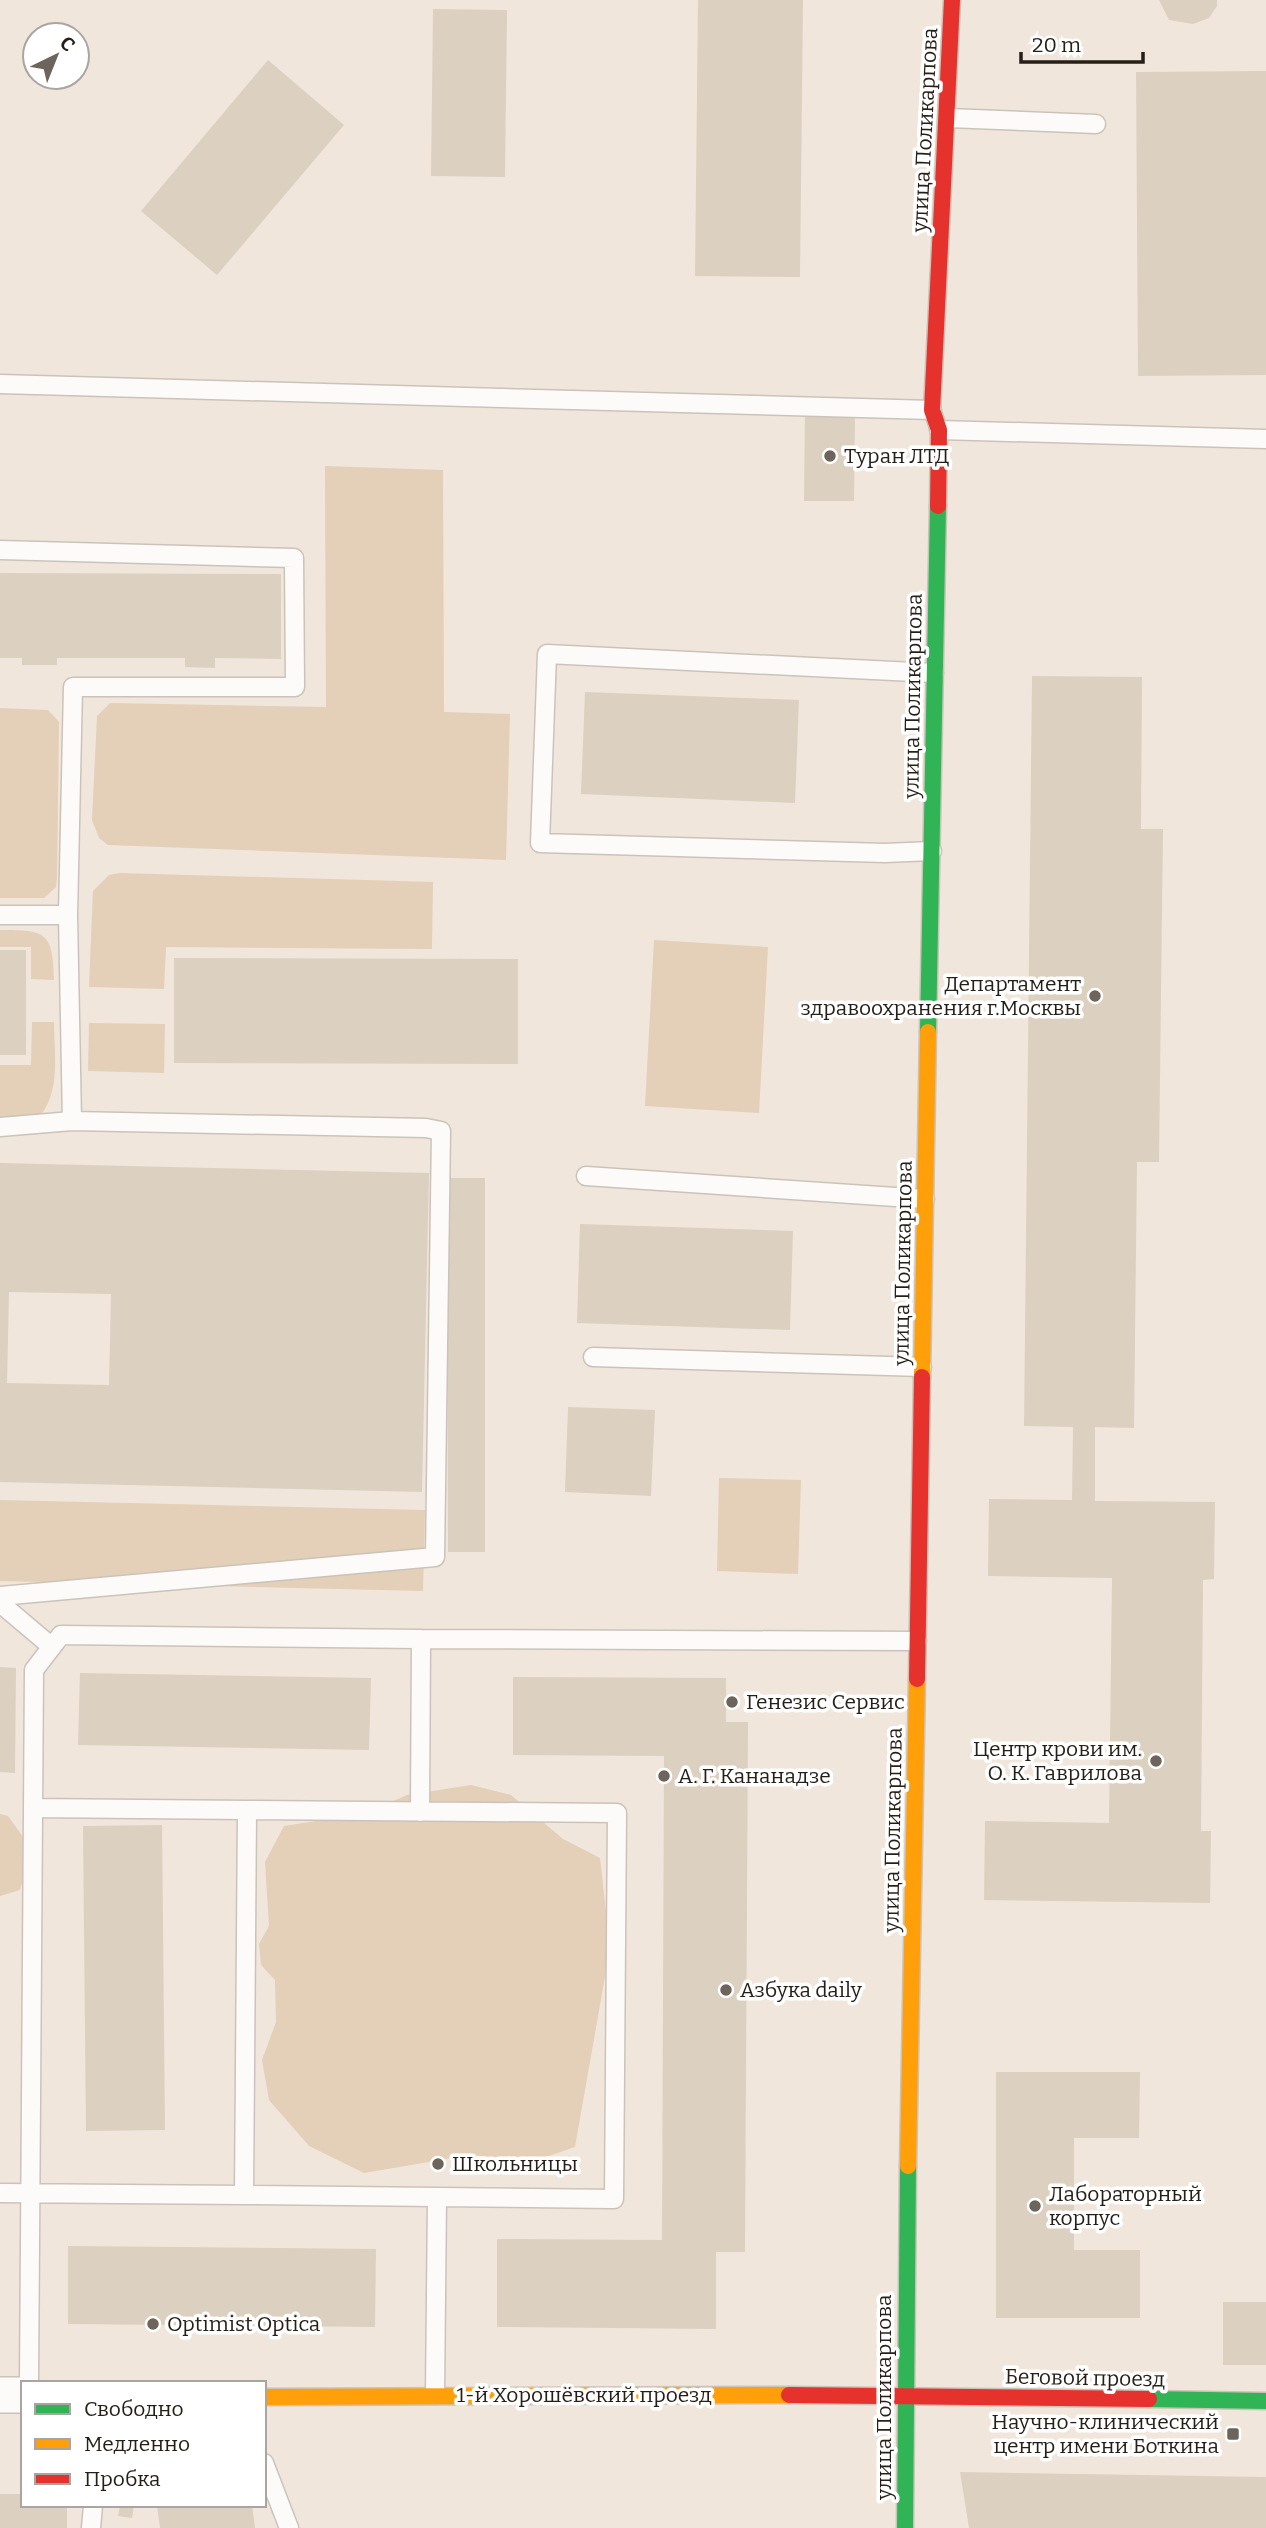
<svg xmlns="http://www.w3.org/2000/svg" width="1266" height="2528" font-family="Bitter,serif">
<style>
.green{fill:#e4cfb9}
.building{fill:#dcd0c1;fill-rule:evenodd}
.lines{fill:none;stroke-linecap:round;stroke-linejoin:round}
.lane-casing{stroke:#cbc3ba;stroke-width:21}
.street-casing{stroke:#cbc3ba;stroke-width:38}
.fast-casing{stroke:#cbc3ba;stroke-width:19}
.slow-casing{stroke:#cbc3ba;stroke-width:19}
.jam-casing{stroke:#cbc3ba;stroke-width:19}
.lane{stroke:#fdfbfa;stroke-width:18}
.street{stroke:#fdfbfa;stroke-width:35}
.fast{stroke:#30b455;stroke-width:16}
.slow{stroke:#ff9f0a;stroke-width:16}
.jam{stroke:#e5322d;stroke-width:16}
.poi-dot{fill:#6d655c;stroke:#fff;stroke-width:2.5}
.labels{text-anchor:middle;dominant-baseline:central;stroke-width:7;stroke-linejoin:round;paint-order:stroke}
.street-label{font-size:21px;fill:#261f18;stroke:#fff}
.poi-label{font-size:21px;fill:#261f18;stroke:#fff;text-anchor:start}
</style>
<rect width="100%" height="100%" fill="#f0e6db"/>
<path class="green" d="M 325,466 L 443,470 L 444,712 L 510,714 L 506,860 L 108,845 L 99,838 L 92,820 L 97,716 L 110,703 L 326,707 Z
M 0,708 L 48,710 L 59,722 L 57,879 L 56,887 L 44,898 L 0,898 Z
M 120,873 L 433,882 L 432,949 L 166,947 L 164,989 L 89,987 L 93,891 L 109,875 Z
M 0,930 C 46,930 53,932 54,980 L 31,979 L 31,947 L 0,947 Z
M 654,940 L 768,947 L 759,1113 L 645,1106 Z
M 32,1022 L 54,1022 C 54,1053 61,1090 40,1116 L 0,1123 L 0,1065 L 31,1065 Z
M 89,1023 L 165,1024 L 164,1073 L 88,1071 Z
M 719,1478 L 801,1480 L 798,1574 L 717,1571 Z
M 0,1500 L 425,1510 L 423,1591 L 0,1581 Z
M 471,1785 L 511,1795 L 563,1839 L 600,1858 L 610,1948 L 575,2147 L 534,2161 L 470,2155 L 364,2173 L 309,2146 L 269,2100 L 262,2060 L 276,2022 L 275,1980 L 261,1965 L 259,1944 L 269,1926 L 265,1862 L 284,1826 L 367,1813 L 407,1795 Z
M 0,1814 L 8,1816 L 31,1848 L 20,1890 L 0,1896 Z"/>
<path class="building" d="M 698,0 L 803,0 L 800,277 L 695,276 Z
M 1159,0 L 1217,0 L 1217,6 L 1209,18 L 1193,24 L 1169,20 Z
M 433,9 L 507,10 L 505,177 L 431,176 Z
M 268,60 L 344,125 L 217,275 L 141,211 Z
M 1266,71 L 1266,375 L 1138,376 L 1136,72 Z
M 805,410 L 855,411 L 854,501 L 804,501 Z
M 0,573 L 281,574 L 281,659 L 215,658 L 215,668 L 185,667 L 185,658 L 57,658 L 57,665 L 22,665 L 22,658 L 0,658 Z
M 1032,676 L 1142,677 L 1141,829 L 1163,829 L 1159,1162 L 1137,1162 L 1134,1428 L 1095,1427 L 1095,1501 L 1215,1502 L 1214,1579 L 1203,1580 L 1201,1831 L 1211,1831 L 1210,1903 L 984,1900 L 985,1821 L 1109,1823 L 1112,1578 L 988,1576 L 989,1499 L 1072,1500 L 1073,1427 L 1024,1426 Z
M 585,692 L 799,700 L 795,803 L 581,794 Z
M 0,950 L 26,950 L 26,1055 L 0,1055 Z
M 174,958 L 518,959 L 518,1064 L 174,1063 Z
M 0,1163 L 429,1173 L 422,1492 L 0,1482 ZM 9,1292 L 111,1294 L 109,1385 L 7,1383 Z
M 447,1178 L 485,1178 L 485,1552 L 448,1552 Z
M 580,1224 L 793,1231 L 790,1330 L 577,1323 Z
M 568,1407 L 655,1410 L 651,1496 L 565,1492 Z
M 0,1667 L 16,1668 L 15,1773 L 0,1772 Z
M 80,1673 L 371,1678 L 369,1750 L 78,1745 Z
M 513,1677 L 726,1678 L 726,1722 L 748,1722 L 745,2252 L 716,2252 L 716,2329 L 497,2327 L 497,2239 L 662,2240 L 664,1756 L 513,1755 Z
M 162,1825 L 165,2130 L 86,2131 L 83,1826 Z
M 996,2072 L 1140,2072 L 1139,2138 L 1074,2138 L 1074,2250 L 1140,2250 L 1140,2318 L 996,2318 Z
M 68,2246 L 376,2249 L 375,2327 L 68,2324 Z
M 1223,2302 L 1266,2302 L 1266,2365 L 1223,2365 Z
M 960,2472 L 1266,2477 L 1266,2528 L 969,2528 Z
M 0,2494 L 23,2494 L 23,2505 L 67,2505 L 67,2528 L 0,2528 Z
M 120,2505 L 134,2505 L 132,2518 L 118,2516 Z
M 157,2505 L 252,2505 L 255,2528 L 160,2528 Z"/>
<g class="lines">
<g class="lane-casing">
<path id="lane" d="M 948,118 L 1096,124
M 0,384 L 932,410
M 939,430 L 1266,439
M 0,550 L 294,558 L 295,687 L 73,687 L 68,915
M 932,851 L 885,853 L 540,843 L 547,654 L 934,673
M 0,915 L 68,915 L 72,1121 L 426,1128 L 441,1131 L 435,1557 L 0,1596
M 0,1127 L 72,1121
M 586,1176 L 925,1199
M 593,1357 L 922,1367
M 0,1603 L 52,1647
M 421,1639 L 917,1641
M 33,1808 L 247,1810
M 0,2193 L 244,2195
M 29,2383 L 34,1670 L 61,1635 L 421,1639 L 420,1812
M 435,2395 L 437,2197 L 244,2195 L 247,1810 L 617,1813 L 614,2199 L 437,2197
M 264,2463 L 289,2528
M 91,2528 L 93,2505"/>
</g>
<g class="street-casing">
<path id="street" d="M 0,2395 L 23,2395"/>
</g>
<g class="fast-casing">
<path id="fast" d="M 928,1032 L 938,506
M 1149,2399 L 1266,2401
M 905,2528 L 908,2166"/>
</g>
<g class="slow-casing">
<path id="slow" d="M 922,1377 L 928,1032
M 908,2166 L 917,1679
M 264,2397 L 789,2395"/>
</g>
<g class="jam-casing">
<path id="jam" d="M 938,506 L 939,430 L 932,410 L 952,0
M 917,1679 L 922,1377
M 789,2395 L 1149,2399"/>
</g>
<use href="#lane" class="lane"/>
<use href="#street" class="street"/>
<use href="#fast" class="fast"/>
<use href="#slow" class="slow"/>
<use href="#jam" class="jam"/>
</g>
<g class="poi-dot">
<circle cx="830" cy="456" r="7"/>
<circle cx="1095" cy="996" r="7"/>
<circle cx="732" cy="1702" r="7"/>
<circle cx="1156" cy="1761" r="7"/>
<circle cx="664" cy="1776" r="7"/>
<circle cx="726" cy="1990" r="7"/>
<circle cx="438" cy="2164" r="7"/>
<circle cx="1035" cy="2206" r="7"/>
<circle cx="153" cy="2324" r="7"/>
<rect x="1226" y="2427" width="14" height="14" rx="3.5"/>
</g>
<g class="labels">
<g class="street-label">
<text transform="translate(925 130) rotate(-87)">улица Поликарпова</text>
<text transform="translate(913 696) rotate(-89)">улица Поликарпова</text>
<text transform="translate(903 1263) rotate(-89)">улица Поликарпова</text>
<text transform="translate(893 1830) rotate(-89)">улица Поликарпова</text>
<text transform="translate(1085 2378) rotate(1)">Беговой проезд</text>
<text x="584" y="2395">1-й Хорошёвский проезд</text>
<text transform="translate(884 2397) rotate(-90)">улица Поликарпова</text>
</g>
<g class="poi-label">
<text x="844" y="456">Туран ЛТД</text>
<text x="1081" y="984" text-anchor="end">Департамент<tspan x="1081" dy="24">здравоохранения г.Москвы</tspan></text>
<text x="746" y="1702">Генезис Сервис</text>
<text x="1142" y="1749" text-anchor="end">Центр крови им.<tspan x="1142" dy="24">О. К. Гаврилова</tspan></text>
<text x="678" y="1776">А. Г. Кананадзе</text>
<text x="740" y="1990">Азбука daily</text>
<text x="452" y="2164">Школьницы</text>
<text x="1049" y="2194">Лабораторный<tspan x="1049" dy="24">корпус</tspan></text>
<text x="167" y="2324">Optimist Optica</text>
<text x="1219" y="2422" text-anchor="end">Научно-клинический<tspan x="1219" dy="24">центр имени Боткина</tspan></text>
</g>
</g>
<rect x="21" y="2381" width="245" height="126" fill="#ffffff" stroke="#a8a5a3" stroke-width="2"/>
<rect x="35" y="2404" width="35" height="10" fill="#30b455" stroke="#a8a5a3" stroke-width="2"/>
<text x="84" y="2416" font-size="21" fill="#261f18">Свободно</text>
<rect x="35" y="2439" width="35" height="10" fill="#ff9f0a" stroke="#a8a5a3" stroke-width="2"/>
<text x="84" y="2451" font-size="21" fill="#261f18">Медленно</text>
<rect x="35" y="2474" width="35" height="10" fill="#e5322d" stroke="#a8a5a3" stroke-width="2"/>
<text x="84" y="2486" font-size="21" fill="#261f18">Пробка</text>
<g transform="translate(56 56) rotate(43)"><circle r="33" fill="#ffffff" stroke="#a8a5a3" stroke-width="2"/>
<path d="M0-5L12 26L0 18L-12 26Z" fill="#6d655c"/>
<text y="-10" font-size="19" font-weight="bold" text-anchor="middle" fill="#261f18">С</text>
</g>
<path d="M1021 52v10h122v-10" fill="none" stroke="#261f18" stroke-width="3.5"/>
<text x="1032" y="52" font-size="21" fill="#261f18" stroke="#ffffff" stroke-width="5" paint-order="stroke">20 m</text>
</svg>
